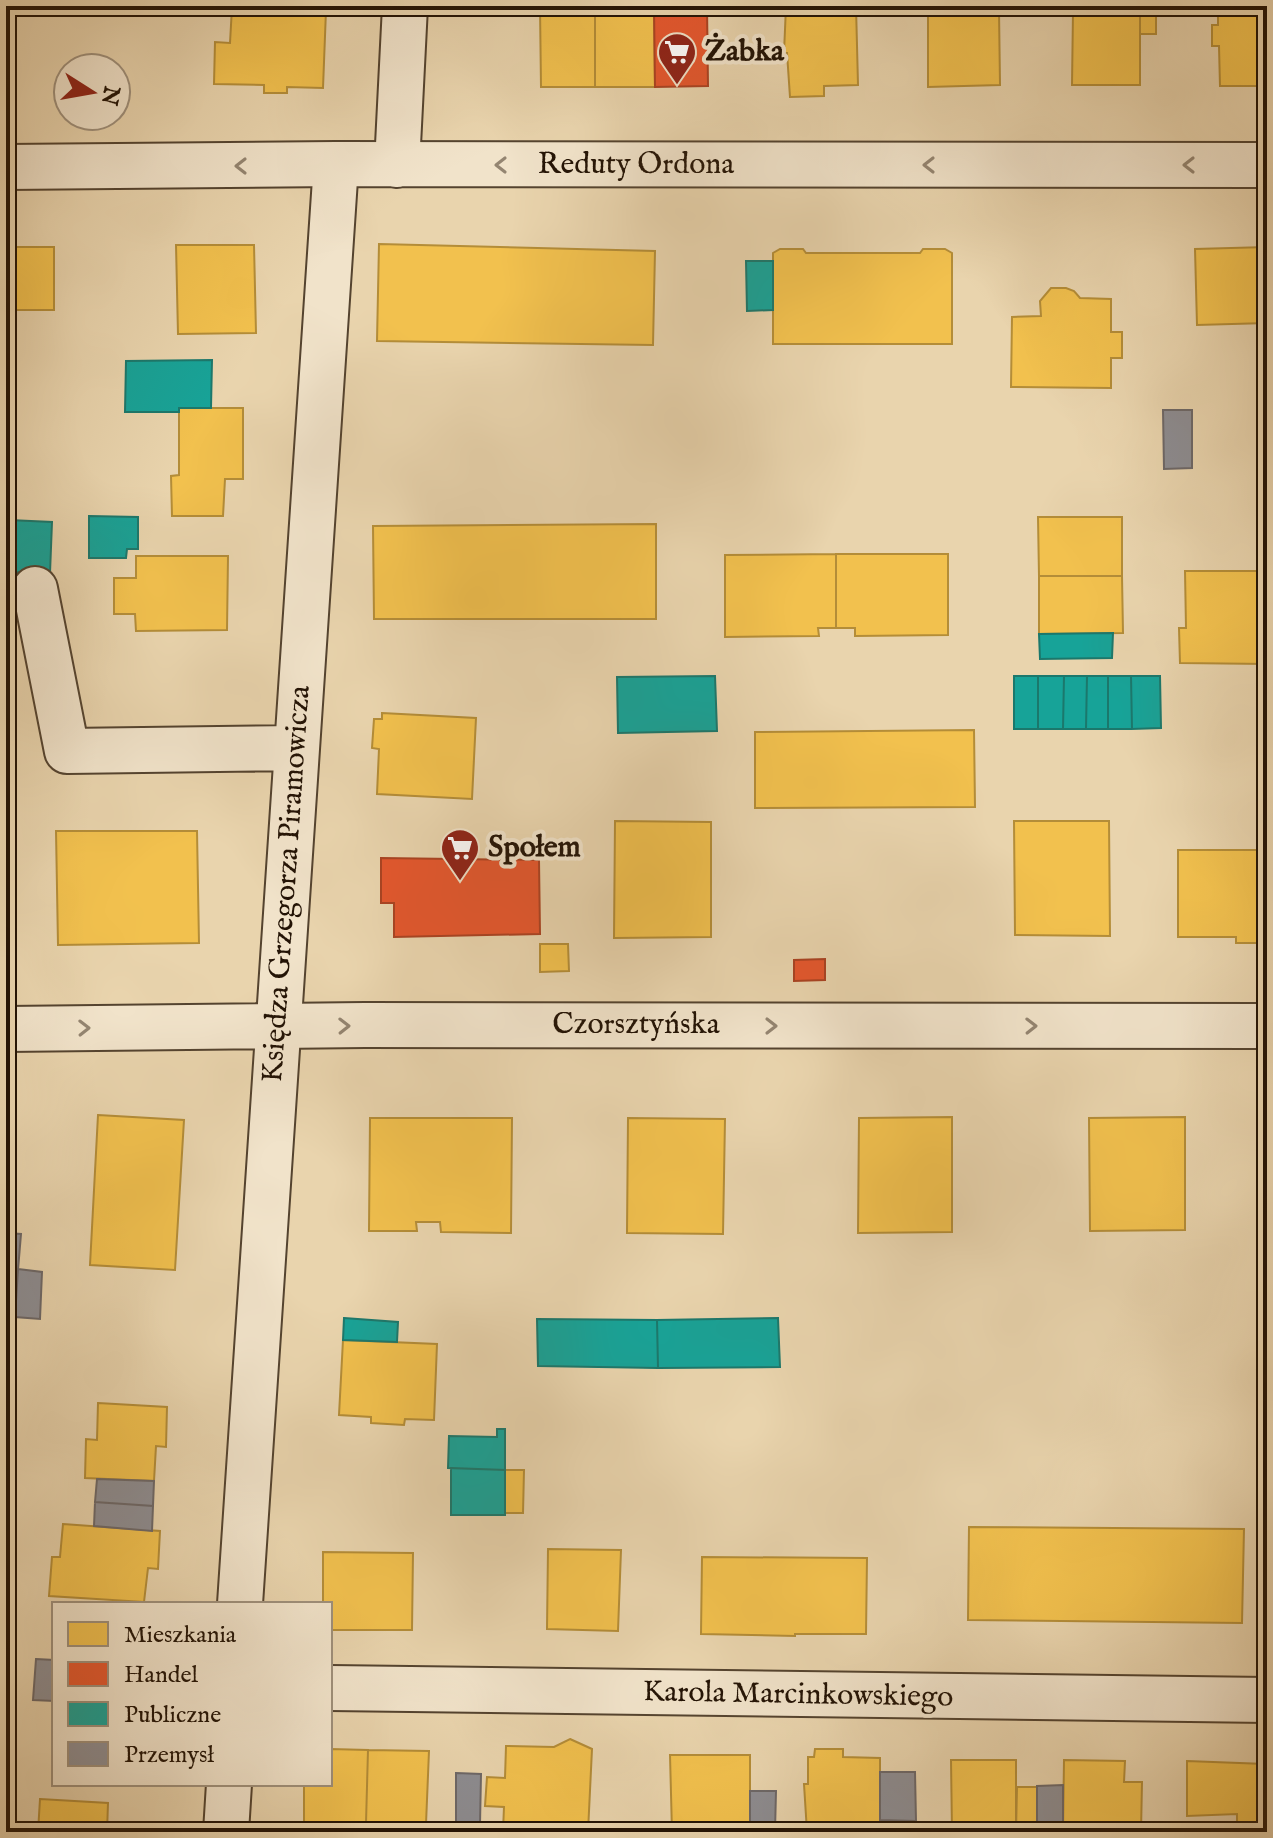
<svg xmlns="http://www.w3.org/2000/svg" width="1273" height="1838" font-family="'IM FELL English',serif">
<style>
.homes{fill:#f2c14e;stroke:#b48d38;stroke-width:2}
.shops{fill:#e4572e;stroke:#aa4322;stroke-width:2}
.public{fill:#17a398;stroke:#1b786c;stroke-width:2}
.industry{fill:#8d8d92;stroke:#6d6868;stroke-width:2}
.lines{fill:none;stroke-linecap:round;stroke-linejoin:round}
.minor-casing{stroke:#54432f;stroke-width:48}
.minor{stroke:#f1e3ca;stroke-width:44}
.oneway{stroke:#948571}
.labels{text-anchor:middle;dominant-baseline:central;stroke-width:8;stroke-linejoin:round;paint-order:stroke}
.poi-label{font-size:30px;font-weight:bold;fill:#231305;stroke:#f1e3ca;text-anchor:start}
.street-label{font-size:30px;fill:#231305;stroke:#f1e3ca}
</style>
<rect width="100%" height="100%" fill="#e9d4ad"/>
<filter id="stains"><feTurbulence type="fractalNoise" baseFrequency=".0025" numOctaves="4"/><feColorMatrix values="0 0 0 0 .2 0 0 0 0 .09 0 0 0 0 .02 0 0 0 .5 -.17"/></filter>
<radialGradient id="worn" r=".72"><stop offset=".6" stop-color="#630" stop-opacity="0"/><stop offset="1" stop-color="#630" stop-opacity=".3"/></radialGradient>
<path class="homes" d="M 552,6 L 595,6 L 595,87 L 541,87 L 540,7 Z
M 786,6 L 856,6 L 858,85 L 824,86 L 824,96 L 790,97 L 787,53 L 784,53 Z
M 1039,6 L 1156,6 L 1156,34 L 1140,34 L 1140,13 L 1039,12 Z
M 1218,6 L 1267,6 L 1267,86 L 1220,86 L 1219,46 L 1212,46 L 1212,25 L 1218,25 Z
M 232,7 L 326,10 L 323,88 L 287,87 L 287,93 L 264,93 L 264,85 L 214,84 L 215,42 L 230,43 Z
M 654,8 L 655,87 L 595,87 L 595,9 Z
M 999,10 L 1000,85 L 928,87 L 928,13 Z
M 1073,12 L 1140,13 L 1140,85 L 1072,85 Z
M 379,244 L 655,251 L 653,345 L 377,341 Z
M 176,245 L 254,245 L 256,333 L 178,334 Z
M 6,247 L 54,247 L 54,310 L 6,310 Z
M 1267,247 L 1267,323 L 1197,325 L 1195,249 Z
M 780,249 L 803,249 L 806,253 L 920,253 L 923,249 L 945,249 L 952,253 L 952,344 L 773,344 L 773,253 Z
M 1051,288 L 1066,288 L 1074,291 L 1080,298 L 1111,299 L 1111,332 L 1122,332 L 1122,358 L 1111,358 L 1111,388 L 1011,387 L 1012,317 L 1041,316 L 1040,301 Z
M 179,408 L 243,408 L 243,479 L 225,479 L 223,516 L 172,516 L 171,476 L 179,475 Z
M 1038,517 L 1122,517 L 1122,576 L 1039,576 Z
M 656,524 L 656,619 L 374,619 L 373,526 Z
M 836,554 L 948,554 L 948,635 L 855,636 L 855,628 L 836,628 Z
M 836,554 L 836,628 L 818,628 L 819,636 L 725,637 L 725,555 Z
M 136,556 L 228,556 L 227,630 L 136,631 L 135,614 L 114,614 L 114,578 L 136,578 Z
M 1185,571 L 1267,571 L 1267,664 L 1180,663 L 1179,628 L 1186,628 Z
M 1039,576 L 1122,576 L 1123,633 L 1039,634 Z
M 382,713 L 476,718 L 472,799 L 377,794 L 379,749 L 372,748 L 374,719 L 382,719 Z
M 974,730 L 975,807 L 755,808 L 755,732 Z
M 615,821 L 711,822 L 711,937 L 614,938 Z
M 1014,821 L 1109,821 L 1110,936 L 1015,935 Z
M 56,831 L 197,831 L 199,943 L 58,945 Z
M 1178,850 L 1267,850 L 1267,938 L 1262,938 L 1262,943 L 1236,943 L 1236,937 L 1178,937 Z
M 540,944 L 568,944 L 569,971 L 540,972 Z
M 98,1115 L 184,1120 L 175,1270 L 90,1265 Z
M 952,1117 L 952,1232 L 858,1233 L 859,1118 Z
M 1185,1117 L 1185,1230 L 1090,1231 L 1089,1118 Z
M 370,1118 L 512,1118 L 511,1233 L 441,1232 L 440,1222 L 416,1222 L 417,1231 L 369,1231 Z
M 628,1118 L 725,1119 L 723,1234 L 627,1233 Z
M 343,1340 L 437,1344 L 434,1420 L 405,1419 L 404,1425 L 371,1423 L 371,1417 L 339,1415 Z
M 98,1403 L 167,1407 L 166,1447 L 156,1446 L 154,1481 L 85,1478 L 86,1439 L 97,1440 Z
M 505,1470 L 524,1470 L 523,1513 L 505,1513 Z
M 63,1524 L 160,1531 L 158,1569 L 148,1568 L 144,1602 L 49,1596 L 52,1557 L 60,1557 Z
M 969,1527 L 1244,1529 L 1242,1623 L 968,1620 Z
M 548,1549 L 621,1550 L 618,1631 L 547,1629 Z
M 323,1552 L 413,1553 L 412,1630 L 330,1630 L 330,1604 L 323,1604 Z
M 702,1557 L 867,1558 L 866,1634 L 795,1634 L 795,1636 L 701,1634 Z
M 570,1739 L 592,1749 L 588,1832 L 503,1831 L 504,1807 L 485,1806 L 487,1777 L 505,1778 L 506,1746 L 554,1747 Z
M 330,1749 L 368,1750 L 366,1823 L 304,1823 L 304,1784 L 330,1784 Z
M 815,1749 L 843,1749 L 843,1757 L 880,1758 L 880,1820 L 908,1821 L 908,1832 L 807,1832 L 804,1784 L 808,1784 L 808,1757 L 814,1757 Z
M 368,1750 L 429,1751 L 426,1824 L 366,1823 Z
M 670,1755 L 750,1755 L 750,1832 L 672,1832 Z
M 951,1760 L 1016,1760 L 1016,1832 L 952,1832 Z
M 1064,1760 L 1125,1761 L 1124,1782 L 1142,1782 L 1141,1832 L 1063,1832 Z
M 1187,1761 L 1265,1764 L 1266,1825 L 1237,1826 L 1237,1814 L 1187,1816 Z
M 1017,1787 L 1037,1787 L 1037,1832 L 1016,1832 Z
M 40,1799 L 108,1803 L 107,1832 L 38,1832 Z"/>
<path class="shops" d="M 595,6 L 707,6 L 708,86 L 655,87 L 654,8 L 595,9 Z
M 381,858 L 539,860 L 540,934 L 394,937 L 394,903 L 381,903 Z
M 825,959 L 825,980 L 794,981 L 794,960 Z"/>
<path class="public" d="M 83,6 L 133,6 L 133,16 L 83,16 Z
M 746,261 L 773,261 L 773,310 L 747,311 Z
M 212,360 L 211,408 L 179,408 L 179,412 L 125,412 L 126,361 Z
M 89,516 L 138,517 L 138,549 L 127,549 L 126,558 L 89,558 Z
M 9,520 L 52,522 L 50,573 L 6,572 Z
M 1113,633 L 1112,658 L 1040,659 L 1039,634 Z
M 715,676 L 717,731 L 618,733 L 617,677 Z
M 1014,676 L 1038,676 L 1038,729 L 1014,729 Z
M 1038,676 L 1064,676 L 1063,729 L 1038,729 Z
M 1064,676 L 1087,676 L 1086,729 L 1063,729 Z
M 1087,676 L 1108,676 L 1108,729 L 1086,729 Z
M 1108,676 L 1131,676 L 1132,729 L 1108,729 Z
M 1131,676 L 1160,676 L 1161,728 L 1132,729 Z
M 1259,1314 L 1267,1314 L 1267,1369 L 1257,1369 Z
M 344,1318 L 398,1322 L 397,1342 L 343,1340 Z
M 778,1318 L 780,1367 L 658,1368 L 657,1320 Z
M 537,1319 L 657,1320 L 658,1368 L 538,1366 Z
M 497,1429 L 505,1429 L 505,1470 L 448,1468 L 449,1436 L 497,1437 Z
M 451,1468 L 505,1470 L 505,1515 L 451,1515 Z"/>
<path class="industry" d="M 1163,410 L 1192,410 L 1192,468 L 1164,469 Z
M 6,1233 L 21,1234 L 17,1282 L 6,1281 Z
M 18,1269 L 42,1272 L 40,1319 L 15,1317 Z
M 97,1479 L 154,1481 L 153,1506 L 95,1502 Z
M 95,1502 L 153,1506 L 152,1531 L 94,1526 Z
M 36,1659 L 54,1660 L 54,1701 L 33,1700 Z
M 880,1772 L 915,1772 L 916,1821 L 880,1820 Z
M 456,1773 L 481,1774 L 480,1824 L 456,1825 Z
M 1063,1785 L 1063,1832 L 1037,1832 L 1037,1786 Z
M 750,1791 L 776,1791 L 775,1832 L 750,1832 Z
M 304,1823 L 365,1823 L 365,1832 L 304,1832 Z"/>
<g class="lines">
<g class="minor-casing">
<path id="minor" d="M 397,165 L 405,6
M 6,167 L 336,164 L 1267,165
M 35,589 L 67,751 L 297,748
M 6,1029 L 365,1025 L 1267,1026
M 240,1604 L 336,164
M 330,1688 L 1267,1700
M 226,1832 L 229,1784"/>
</g>
<use href="#minor" class="minor"/>
</g>
<defs><path id="oneway-chevron" d="M-2-3.5L2.5 0L-2 3.5" fill="none" stroke-width="1.6" stroke-linecap="round" stroke-linejoin="round" transform="scale(2)"/></defs>
<g class="oneway">
<use href="#oneway-chevron" transform="translate(501 165) rotate(-180)"/>
<use href="#oneway-chevron" transform="translate(929 165) rotate(180)"/>
<use href="#oneway-chevron" transform="translate(1189 165) rotate(180)"/>
<use href="#oneway-chevron" transform="translate(241 166) rotate(180)"/>
<use href="#oneway-chevron" transform="translate(344 1026) rotate(-1)"/>
<use href="#oneway-chevron" transform="translate(771 1026)"/>
<use href="#oneway-chevron" transform="translate(1031 1026) rotate(-1)"/>
<use href="#oneway-chevron" transform="translate(84 1028) rotate(-1)"/>
</g>
<defs>
<g id="supermarket-pin" transform="scale(2)"><path d="M0 17L-7.5 6A9.5 9.5 0 1 1 7.5 6Z" fill="#8f2418" stroke="#f1e3ca"/><path d="M-6-5.5h2.5l.6 2H6L4.5 2H-2.5L-4.4-4H-6ZM-1.5 3.2a1.3 1.3 0 1 0 .1 0ZM3 3.2a1.3 1.3 0 1 0 .1 0Z" fill="#fff"/></g>
</defs>
<g fill-rule="evenodd">
<use href="#supermarket-pin" x="677" y="52"/>
<use href="#supermarket-pin" x="460" y="848"/>
</g>
<g class="labels">
<g class="poi-label">
<text x="705" y="52">Żabka</text>
<text x="488" y="848">Społem</text>
</g>
<g class="street-label">
<text x="636" y="165">Reduty Ordona</text>
<text transform="translate(287 884) rotate(-86)">Księdza Grzegorza Piramowicza</text>
<text x="636" y="1025">Czorsztyńska</text>
<text transform="translate(798 1695) rotate(1)">Karola Marcinkowskiego</text>
</g>
</g>
<rect width="1273" height="1838" fill="none" stroke="#e9d4ad" stroke-width="32"/>
<rect x="8" y="8" width="1257" height="1822" fill="none" stroke="#231305" stroke-width="4"/>
<rect x="16" y="16" width="1241" height="1806" fill="none" stroke="#231305" stroke-width="2"/>
<rect x="52" y="1602" width="280" height="184" fill="#f1e3ca" stroke="#9f907b" stroke-width="2"/>
<rect x="68" y="1622" width="40" height="24" fill="#f2c14e" stroke="#9f907b" stroke-width="2"/>
<text x="124" y="1642" font-size="24" fill="#231305">Mieszkania</text>
<rect x="68" y="1662" width="40" height="24" fill="#e4572e" stroke="#9f907b" stroke-width="2"/>
<text x="124" y="1682" font-size="24" fill="#231305">Handel</text>
<rect x="68" y="1702" width="40" height="24" fill="#17a398" stroke="#9f907b" stroke-width="2"/>
<text x="124" y="1722" font-size="24" fill="#231305">Publiczne</text>
<rect x="68" y="1742" width="40" height="24" fill="#8d8d92" stroke="#9f907b" stroke-width="2"/>
<text x="124" y="1762" font-size="24" fill="#231305">Przemysł</text>
<g transform="translate(92 92) rotate(101)"><circle r="38" fill="#f1e3ca" stroke="#9f907b" stroke-width="2"/>
<path d="M0-6L14 30L0 20L-14 30Z" fill="#8f2418"/>
<text y="-12" font-size="22" font-weight="bold" text-anchor="middle" fill="#231305">N</text>
</g>
<rect width="100%" height="100%" filter="url(#stains)"/>
<rect width="100%" height="100%" fill="url(#worn)"/>
</svg>
